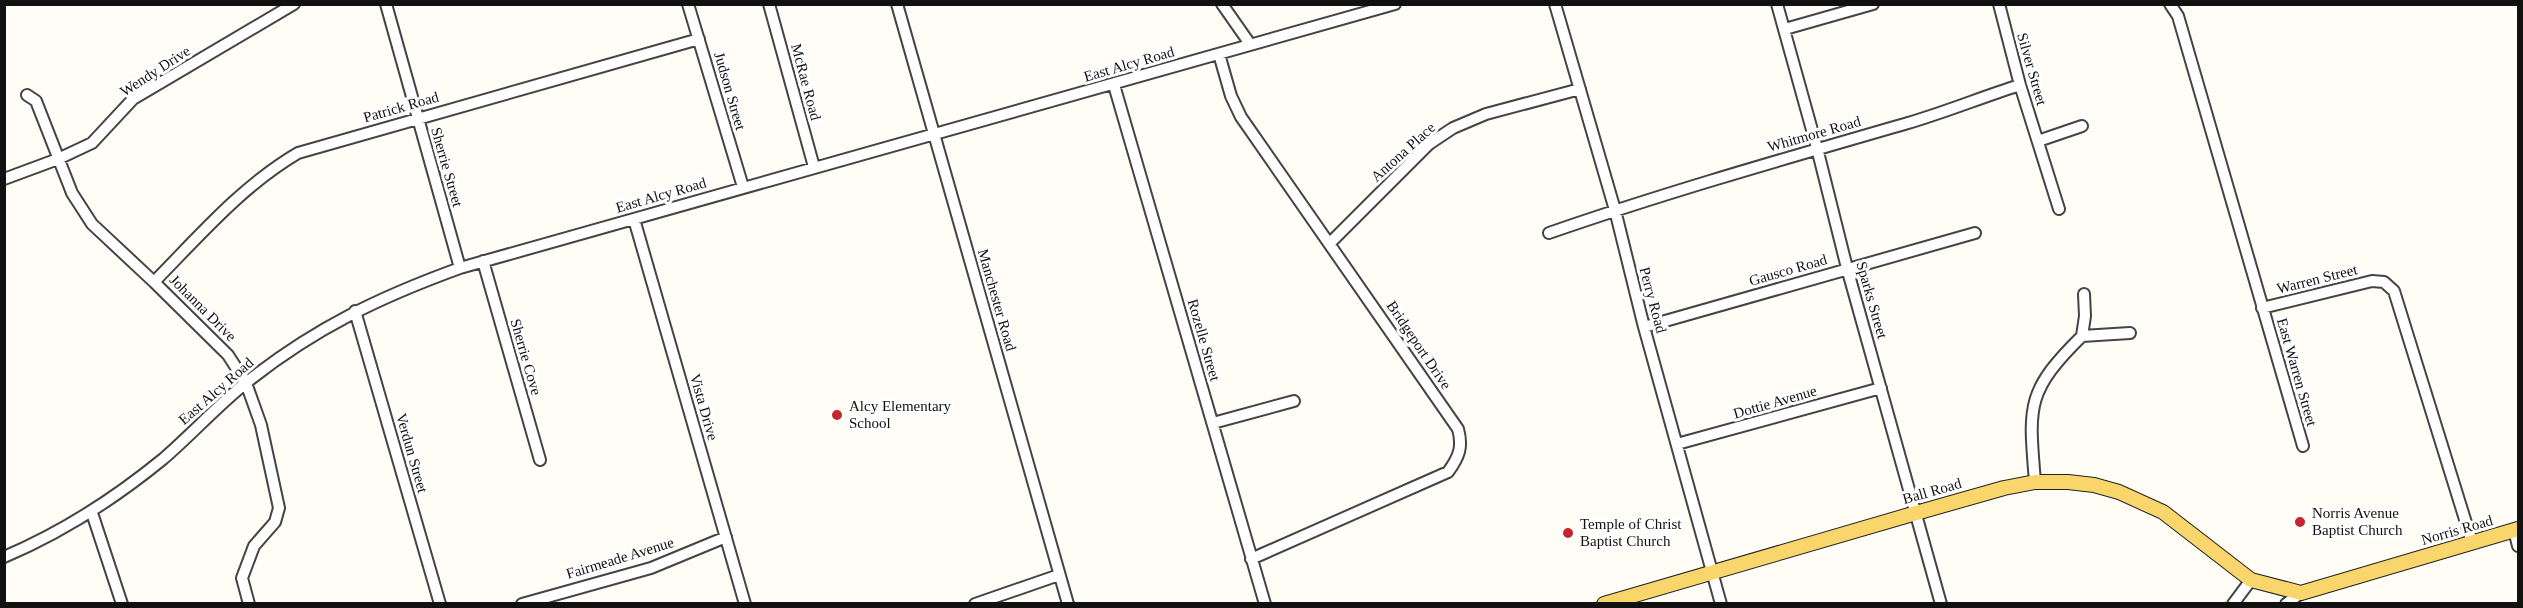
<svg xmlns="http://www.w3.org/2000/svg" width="2523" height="608" font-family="Georgia,serif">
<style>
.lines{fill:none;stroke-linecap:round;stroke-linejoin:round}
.minor-casing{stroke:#444;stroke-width:14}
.major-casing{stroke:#222;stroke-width:16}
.minor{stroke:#fff;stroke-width:10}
.major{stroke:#f9d66b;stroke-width:14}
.poi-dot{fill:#c4262e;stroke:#fff;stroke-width:2}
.labels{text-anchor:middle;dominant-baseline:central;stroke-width:6;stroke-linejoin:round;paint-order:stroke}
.street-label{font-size:15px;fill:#111;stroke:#fff}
.poi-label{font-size:15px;fill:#111;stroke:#fff;text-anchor:start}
</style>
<rect width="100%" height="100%" fill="#fffdf5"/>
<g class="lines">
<g class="minor-casing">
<path id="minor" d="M 386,4 L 460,268
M 688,4 L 743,187
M 769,4 L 814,167
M 897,4 L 1068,604
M 1222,4 L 1250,44
M 1555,4 L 1615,210 L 1644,327 L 1721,604
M 1777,4 L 1817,148 L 1847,268 L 1941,604
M 1999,4 L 2020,85 L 2059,209
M 2170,4 L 2178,16 L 2303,446
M 1785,29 L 1873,4
M 1219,54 L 1231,96 L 1241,117 L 1458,429 C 1463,447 1459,457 1448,472 L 1251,559
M 1114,85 L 1265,604
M 27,95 L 36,101 L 72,193 L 92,224 L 154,282 L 228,355 L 246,383 L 261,425 L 279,508 L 275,522 L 254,546 L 242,578 L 249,604
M 2038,141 L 2082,126
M 4,179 L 58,159 L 92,143 L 133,99 L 294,4
M 634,219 L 745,604
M 1549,233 C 1667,192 1787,158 1908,123 C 1946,112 1982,97 2020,85
M 1331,242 L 1429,144 L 1453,128 L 1486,114 L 1580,89
M 483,261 L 540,460
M 154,282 C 200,235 242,186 298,153 L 699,39
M 2262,308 L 2372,281 L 2384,282 L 2394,291 L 2472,542
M 355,311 L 440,604
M 1644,327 L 1975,233
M 2082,336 L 2085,316 L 2084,294
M 1213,423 L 1294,401
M 1677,444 L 1881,388
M 2035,482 C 2029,407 2025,392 2082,336 L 2130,333
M 92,513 L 122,604
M 2514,530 L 2518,546
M 4,557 C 63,532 114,499 163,459 C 192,434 218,405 247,382 C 315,328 380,297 460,268 L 1395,4
M 522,604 L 651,568 L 726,537
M 975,604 L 1059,575
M 2233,604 L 2251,580
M 2286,604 L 2301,593"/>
</g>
<g class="major-casing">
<path id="major" d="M 1604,604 L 1916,513 L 2004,488 L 2035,482 L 2068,482 L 2094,485 L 2119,492 L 2163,512 L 2251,580 L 2301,593 L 2518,529"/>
</g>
<use href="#minor" class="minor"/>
<use href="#major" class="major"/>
</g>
<g class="poi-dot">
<circle cx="837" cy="415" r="6"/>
<circle cx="2300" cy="522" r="6"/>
<circle cx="1568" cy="533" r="6"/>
</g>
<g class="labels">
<g class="street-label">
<text transform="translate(1129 64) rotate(-16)">East Alcy Road</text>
<text transform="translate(2032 69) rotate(74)">Silver Street</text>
<text transform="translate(155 71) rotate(-33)">Wendy Drive</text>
<text transform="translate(806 82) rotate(75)">McRae Road</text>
<text transform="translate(730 91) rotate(74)">Judson Street</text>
<text transform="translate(401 107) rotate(-16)">Patrick Road</text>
<text transform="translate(1814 134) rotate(-16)">Whitmore Road</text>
<text transform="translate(1403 152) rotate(-42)">Antona Place</text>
<text transform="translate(447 167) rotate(74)">Sherrie Street</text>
<text transform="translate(661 195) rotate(-16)">East Alcy Road</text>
<text transform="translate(1788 270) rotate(-16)">Gausco Road</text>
<text transform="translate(2317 279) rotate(-14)">Warren Street</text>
<text transform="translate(997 300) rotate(74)">Manchester Road</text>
<text transform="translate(1653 300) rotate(75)">Perry Road</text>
<text transform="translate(1872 300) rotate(74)">Sparks Street</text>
<text transform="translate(203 308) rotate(45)">Johanna Drive</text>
<text transform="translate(1204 340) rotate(74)">Rozelle Street</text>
<text transform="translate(1419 345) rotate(56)">Bridgeport Drive</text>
<text transform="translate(526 357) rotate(74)">Sherrie Cove</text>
<text transform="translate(2297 372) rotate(74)">East Warren Street</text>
<text transform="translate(216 391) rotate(-41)">East Alcy Road</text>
<text transform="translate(1775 402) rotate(-16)">Dottie Avenue</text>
<text transform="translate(704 407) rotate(74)">Vista Drive</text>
<text transform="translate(412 453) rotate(74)">Verdun Street</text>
<text transform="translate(1932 491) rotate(-16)">Ball Road</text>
<text transform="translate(2457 530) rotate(-16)">Norris Road</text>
<text transform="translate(620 558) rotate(-17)">Fairmeade Avenue</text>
</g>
<g class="poi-label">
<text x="849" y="406">Alcy Elementary<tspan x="849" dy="17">School</tspan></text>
<text x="2312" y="513">Norris Avenue<tspan x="2312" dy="17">Baptist Church</tspan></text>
<text x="1580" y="524">Temple of Christ<tspan x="1580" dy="17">Baptist Church</tspan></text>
</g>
</g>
<rect width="2523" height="608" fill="none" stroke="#111111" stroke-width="12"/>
</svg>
